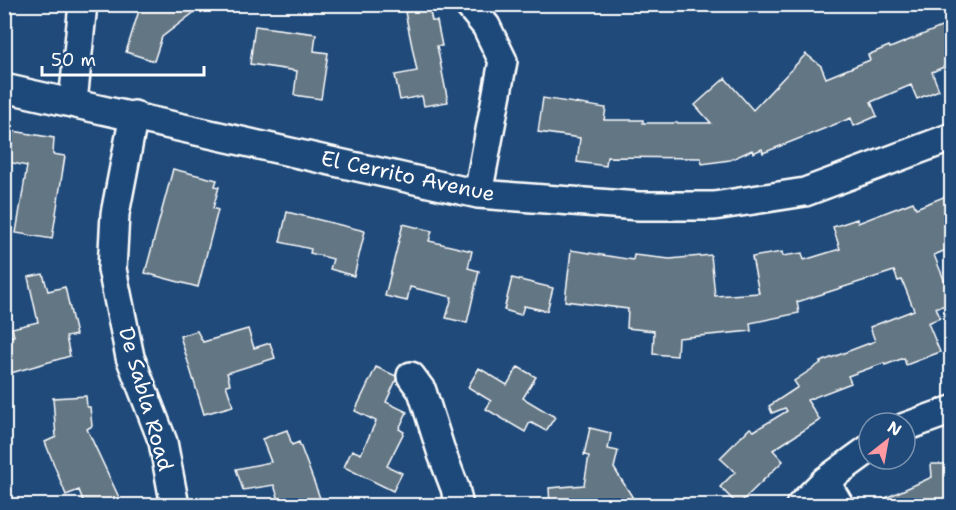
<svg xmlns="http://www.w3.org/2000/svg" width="956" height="510" font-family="'Shantell Sans',sans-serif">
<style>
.building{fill:#647684;stroke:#fff;stroke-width:1.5}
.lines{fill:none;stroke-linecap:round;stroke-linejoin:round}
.minor-casing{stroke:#fff;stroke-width:32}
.minor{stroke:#1f4a7a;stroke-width:27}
.labels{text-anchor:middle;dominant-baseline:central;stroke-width:5;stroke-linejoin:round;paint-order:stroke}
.street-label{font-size:21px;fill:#fff;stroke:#1f4a7a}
</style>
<rect width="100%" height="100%" fill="#1f4a7a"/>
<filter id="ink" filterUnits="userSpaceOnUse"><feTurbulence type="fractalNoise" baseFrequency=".0167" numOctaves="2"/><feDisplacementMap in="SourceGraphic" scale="12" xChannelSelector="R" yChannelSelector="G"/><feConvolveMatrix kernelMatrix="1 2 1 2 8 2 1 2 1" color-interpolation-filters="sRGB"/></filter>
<g filter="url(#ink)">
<path class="building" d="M 141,4 L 205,4 L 162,37 L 154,61 L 126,52 Z
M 429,7 L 432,21 L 437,21 L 442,46 L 437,46 L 448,102 L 424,106 L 422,96 L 400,100 L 395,75 L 417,71 L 405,12 Z
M 951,23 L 951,64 L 932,72 L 939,90 L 917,99 L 911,85 L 871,102 L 877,116 L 854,126 L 851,118 L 763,153 L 762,149 L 753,153 L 752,150 L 730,160 L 702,164 L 701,158 L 607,157 L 606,166 L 577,162 L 580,138 L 538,132 L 543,98 L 606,108 L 604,120 L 643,120 L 643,123 L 711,123 L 695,105 L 725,78 L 753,110 L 806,54 L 821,66 L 826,78 L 870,60 L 868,55 L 889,46 L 890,48 Z
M 255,26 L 316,34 L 314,51 L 328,53 L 321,99 L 294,95 L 297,71 L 250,64 Z
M 13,131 L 54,138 L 53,154 L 65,156 L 52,239 L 16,233 L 27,166 L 8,162 L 9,154 L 4,153 L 4,137 L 12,138 Z
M 173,169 L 217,180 L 215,186 L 219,187 L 213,208 L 218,210 L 198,287 L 145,273 Z
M 951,194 L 951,248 L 934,255 L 945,282 L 951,281 L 951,305 L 936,307 L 940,318 L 928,323 L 940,352 L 906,365 L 904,358 L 885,365 L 884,363 L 848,376 L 851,383 L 807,400 L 820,420 L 773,450 L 783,461 L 738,505 L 720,487 L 735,472 L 720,458 L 750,428 L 754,431 L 787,411 L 785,408 L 772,413 L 769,406 L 798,387 L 794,381 L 821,363 L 820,362 L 875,341 L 870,327 L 914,310 L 902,280 L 898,281 L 894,271 L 797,302 L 799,313 L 750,323 L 751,331 L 678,338 L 677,356 L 653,354 L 654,331 L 627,328 L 628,309 L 565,301 L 571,250 L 633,260 L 634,255 L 670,259 L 711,255 L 715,296 L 759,293 L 752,257 L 782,252 L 783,256 L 802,253 L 804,260 L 840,249 L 833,227 L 857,219 L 858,223 L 913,202 L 916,208 Z
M 287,212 L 365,231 L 354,276 L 330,269 L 333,259 L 310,253 L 311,249 L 280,242 Z
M 403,224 L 432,231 L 429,241 L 472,251 L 468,268 L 479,271 L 467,323 L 446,318 L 452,297 L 410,287 L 407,301 L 385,296 Z
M 43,274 L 48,291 L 65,287 L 76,335 L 66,337 L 70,356 L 4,375 L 4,338 L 14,336 L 12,328 L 38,322 L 28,277 Z
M 512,278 L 553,288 L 547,311 L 524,306 L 521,315 L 504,310 Z
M 248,329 L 254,348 L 270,343 L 275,358 L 227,373 L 230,384 L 226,385 L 233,406 L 204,414 L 180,336 L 197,331 L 203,342 Z
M 376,367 L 396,376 L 396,380 L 386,402 L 407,412 L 399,429 L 404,432 L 387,466 L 402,473 L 393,491 L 344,467 L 352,450 L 361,454 L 376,421 L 355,411 Z
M 518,367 L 536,377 L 523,398 L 555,417 L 546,431 L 530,422 L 525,432 L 486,409 L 491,401 L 468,387 L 479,368 L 507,385 Z
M 86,396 L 87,407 L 90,407 L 92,426 L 87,429 L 123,506 L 85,506 L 79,490 L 66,495 L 45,442 L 56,437 L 53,398 Z
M 590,428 L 611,433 L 608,449 L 618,451 L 614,468 L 638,506 L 550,506 L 549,488 L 584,485 L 589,456 L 584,455 Z
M 287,430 L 292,445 L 299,442 L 323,506 L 281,506 L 274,485 L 243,490 L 236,469 L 271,462 L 262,439 Z
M 931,464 L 951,464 L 951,506 L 868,506 L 932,477 Z"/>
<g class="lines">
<g class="minor-casing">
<path id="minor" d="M 468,4 L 486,26 L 503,61 L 478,194
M 4,88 L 478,194 L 639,206 L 714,206 L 805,192 L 952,137
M 73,102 L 83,4
M 134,115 L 115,214 L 112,269 L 130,357 L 163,442 L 175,506
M 411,376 L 422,391 L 442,454 L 455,488 L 459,506
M 905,427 L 952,410
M 825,481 L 840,506
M 800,506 L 825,481 L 869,449"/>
</g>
<use href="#minor" class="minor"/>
</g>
</g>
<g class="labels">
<g class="street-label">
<text transform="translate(408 176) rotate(12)">El Cerrito Avenue</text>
<text transform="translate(146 399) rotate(74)">De Sabla Road</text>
</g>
</g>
<rect width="956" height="510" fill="none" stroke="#1f4a7a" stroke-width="24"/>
<rect x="12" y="12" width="932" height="486" fill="none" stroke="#fff" stroke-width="2" filter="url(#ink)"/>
<g transform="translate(887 441) rotate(31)"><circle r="28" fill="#1f4a7a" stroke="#7992af" stroke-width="1.5"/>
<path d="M0-4.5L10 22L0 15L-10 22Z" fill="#ff9aa2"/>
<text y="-9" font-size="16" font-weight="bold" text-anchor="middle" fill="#ffffff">N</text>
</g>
<path d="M42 66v9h162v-9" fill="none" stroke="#ffffff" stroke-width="3"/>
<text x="51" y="66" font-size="18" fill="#ffffff" stroke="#1f4a7a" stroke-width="4.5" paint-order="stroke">50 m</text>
</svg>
